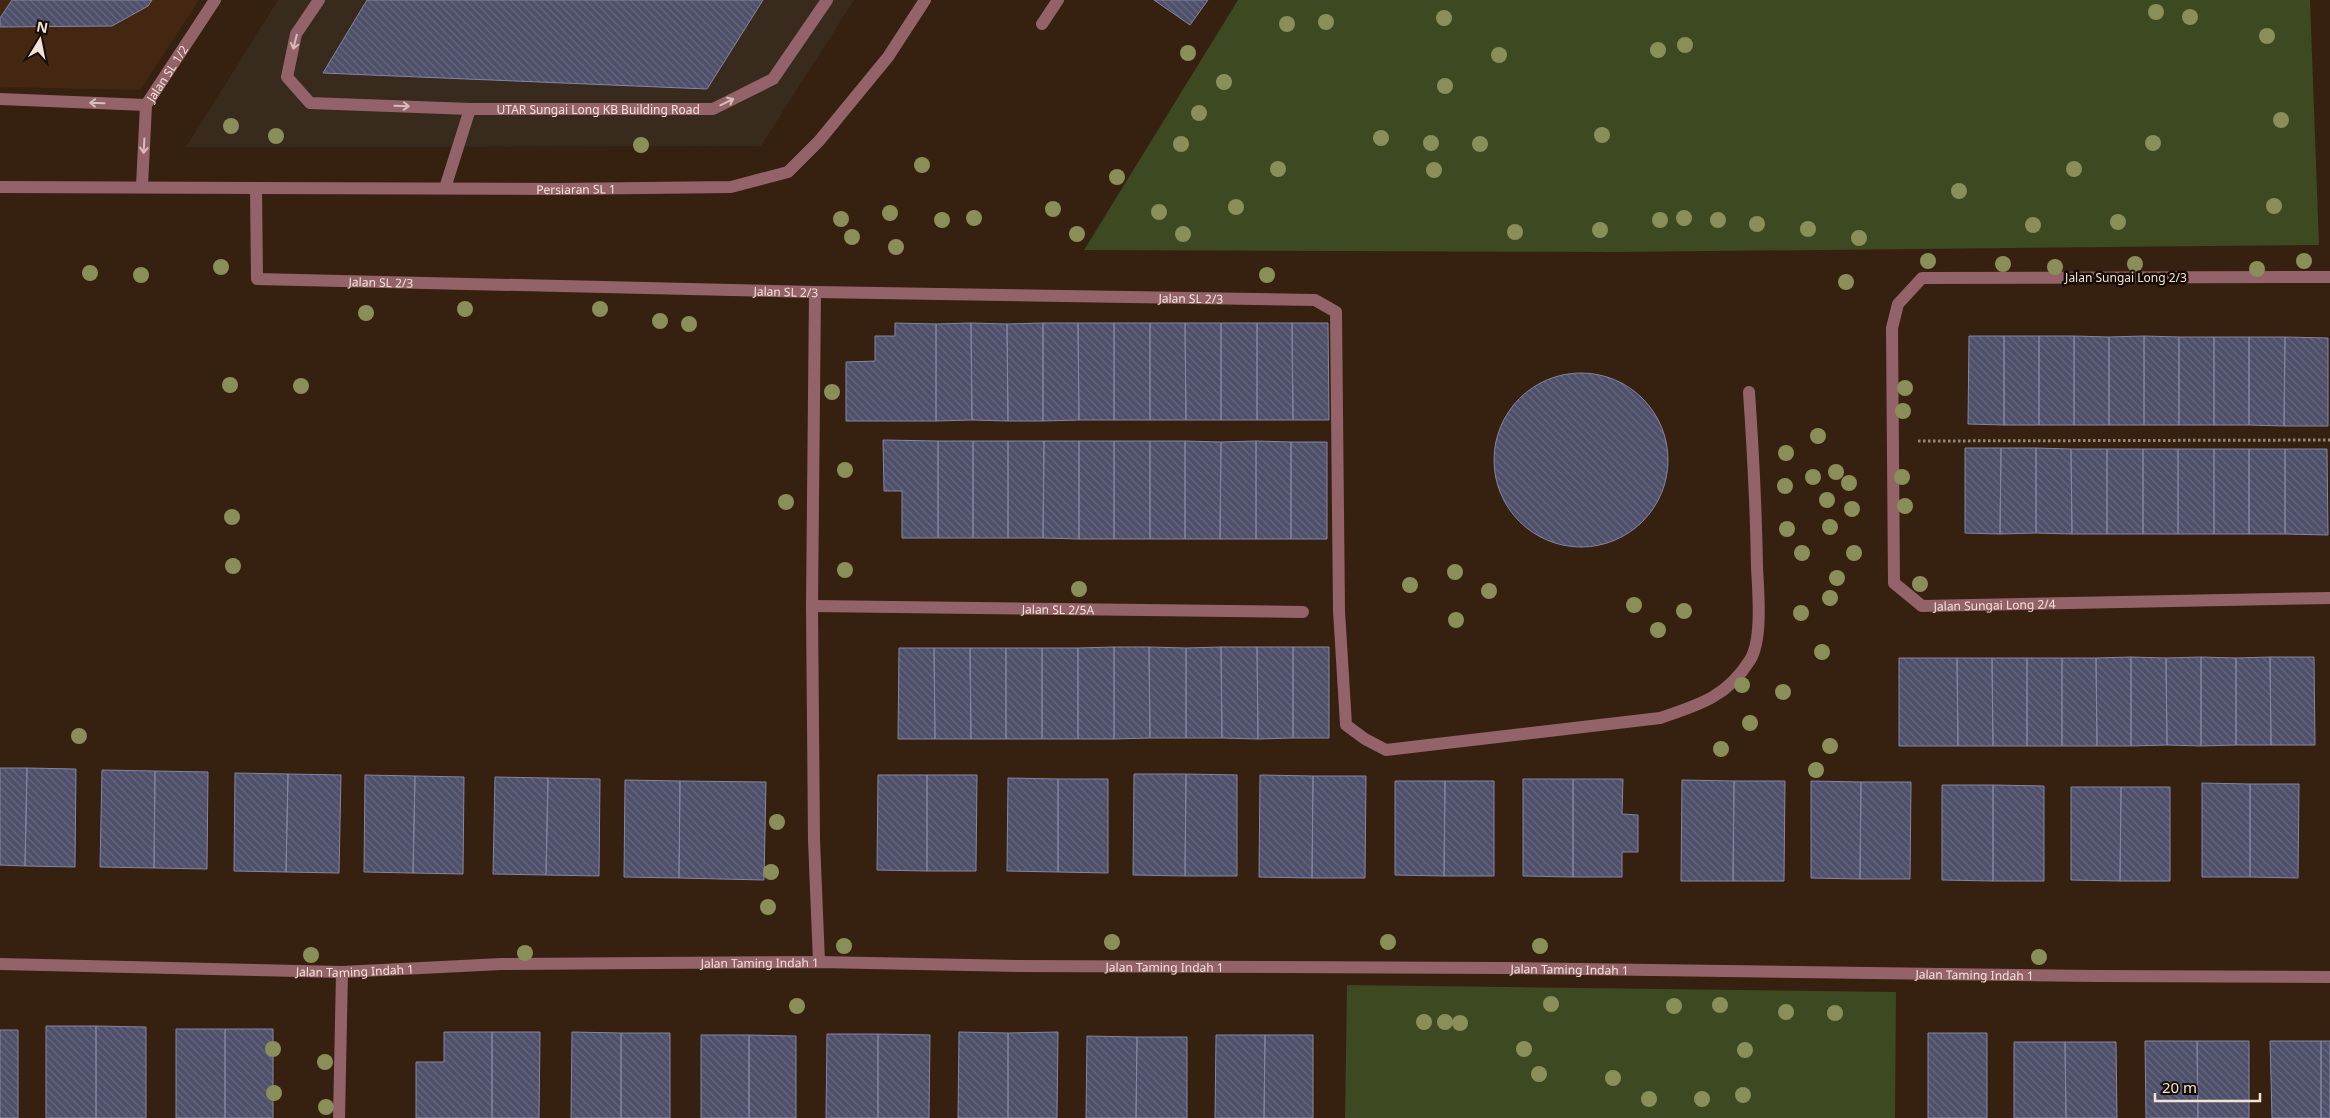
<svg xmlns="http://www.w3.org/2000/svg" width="2330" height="1118" font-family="'Noto Sans',sans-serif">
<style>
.built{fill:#432711}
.education{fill:#382a1d}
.green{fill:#3d4920}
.building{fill:url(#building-back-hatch);stroke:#8485a2}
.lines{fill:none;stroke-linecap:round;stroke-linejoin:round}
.path{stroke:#988678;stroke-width:3;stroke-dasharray:2.5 2.5;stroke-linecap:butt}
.minor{stroke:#946369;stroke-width:12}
.tree{fill:#8a8f59}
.oneway{stroke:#d6bdb7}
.labels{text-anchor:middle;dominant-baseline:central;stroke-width:5;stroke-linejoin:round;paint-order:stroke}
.street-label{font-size:12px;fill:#f2e3d8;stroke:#160d06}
</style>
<defs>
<pattern id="building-back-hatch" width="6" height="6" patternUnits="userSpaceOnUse" patternTransform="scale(1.25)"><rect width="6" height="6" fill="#4e4f6a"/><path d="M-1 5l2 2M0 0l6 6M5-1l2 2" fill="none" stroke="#68687f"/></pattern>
</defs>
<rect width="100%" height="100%" fill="#36200f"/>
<path class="built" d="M 0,0 L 199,0 L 140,90 L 0,87 Z"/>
<path class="education" d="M 278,0 L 854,0 L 761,146 L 186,147 Z"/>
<path class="green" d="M 1238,0 L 2310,0 L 2319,245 L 1616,252 L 1084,250 Z
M 1347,985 L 1896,992 L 1895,1118 L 1345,1118 Z"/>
<path class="building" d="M 12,0 L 152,0 L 148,6 L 112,26 L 0,27 L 0,18 Z
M 367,0 L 763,0 L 707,89 L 323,73 Z
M 1154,0 L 1208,0 L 1190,25 Z
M 895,323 L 936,324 L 936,421 L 846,421 L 846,362 L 875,361 L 875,336 L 895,336 Z
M 971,323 L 1007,324 L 1008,421 L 972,420 Z
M 971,323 L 972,420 L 936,421 L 936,324 Z
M 1043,323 L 1078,323 L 1079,420 L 1043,421 Z
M 1043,323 L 1043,421 L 1008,421 L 1007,324 Z
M 1078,323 L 1114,323 L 1114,420 L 1079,420 Z
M 1114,323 L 1150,323 L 1150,420 L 1114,420 Z
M 1150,323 L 1185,323 L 1186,420 L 1150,420 Z
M 1185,323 L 1221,323 L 1221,420 L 1186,420 Z
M 1221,323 L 1257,323 L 1257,420 L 1221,420 Z
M 1257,323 L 1292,323 L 1293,420 L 1257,420 Z
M 1292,323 L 1328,323 L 1329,420 L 1293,420 Z
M 1969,336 L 2004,336 L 2004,425 L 1968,424 Z
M 2004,336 L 2039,336 L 2039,425 L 2004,425 Z
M 2039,336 L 2074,336 L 2074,425 L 2039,425 Z
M 2074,336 L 2109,337 L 2109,425 L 2074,425 Z
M 2144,336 L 2179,337 L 2179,425 L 2144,425 Z
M 2144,336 L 2144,425 L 2109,425 L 2109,337 Z
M 2179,337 L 2214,337 L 2214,425 L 2179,425 Z
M 2214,337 L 2249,337 L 2249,425 L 2214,425 Z
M 2249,337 L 2285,337 L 2284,426 L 2249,425 Z
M 2285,337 L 2328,338 L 2328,426 L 2284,426 Z
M1494 460a87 87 0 1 1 174 0a87 87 0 1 1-174 0Z
M 883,440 L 938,441 L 938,538 L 902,538 L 902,491 L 884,491 Z
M 938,441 L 973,441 L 973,538 L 938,538 Z
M 973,441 L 1008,441 L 1008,538 L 973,538 Z
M 1008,441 L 1044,441 L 1043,538 L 1008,538 Z
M 1044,441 L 1079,441 L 1079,539 L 1043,538 Z
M 1079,441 L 1114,441 L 1114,539 L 1079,539 Z
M 1114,441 L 1150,441 L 1150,539 L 1114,539 Z
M 1150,441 L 1185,441 L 1185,539 L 1150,539 Z
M 1185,441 L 1221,442 L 1220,539 L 1185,539 Z
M 1256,441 L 1256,539 L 1220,539 L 1221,442 Z
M 1256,441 L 1291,442 L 1291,539 L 1256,539 Z
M 1291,442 L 1327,442 L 1327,539 L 1291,539 Z
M 1965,448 L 2001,448 L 2000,534 L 1965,533 Z
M 2001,448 L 2036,448 L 2036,533 L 2000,534 Z
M 2036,448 L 2071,449 L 2072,534 L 2036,533 Z
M 2071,449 L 2107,449 L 2107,534 L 2072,534 Z
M 2107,449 L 2143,449 L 2143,534 L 2107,534 Z
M 2143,449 L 2178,449 L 2178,534 L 2143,534 Z
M 2178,449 L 2214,449 L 2214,534 L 2178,534 Z
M 2214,449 L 2249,449 L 2249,534 L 2214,534 Z
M 2249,449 L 2285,449 L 2285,534 L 2249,534 Z
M 2285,449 L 2327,449 L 2328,535 L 2285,534 Z
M 1114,647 L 1114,739 L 1078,739 L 1078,648 Z
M 1114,647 L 1149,647 L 1150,738 L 1114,739 Z
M 1149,647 L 1186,648 L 1186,738 L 1150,738 Z
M 1221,647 L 1222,738 L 1186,738 L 1186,648 Z
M 1221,647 L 1257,647 L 1258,739 L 1222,738 Z
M 1257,647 L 1293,647 L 1293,738 L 1258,739 Z
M 1293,647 L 1329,647 L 1329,738 L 1293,738 Z
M 899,648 L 934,648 L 935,739 L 898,739 Z
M 934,648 L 970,648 L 971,739 L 935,739 Z
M 970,648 L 1006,648 L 1006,739 L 971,739 Z
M 1006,648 L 1042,648 L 1042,739 L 1006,739 Z
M 1042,648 L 1078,648 L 1078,739 L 1042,739 Z
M 2131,657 L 2131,746 L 2097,746 L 2096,658 Z
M 2131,657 L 2166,658 L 2167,745 L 2131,746 Z
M 2201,657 L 2201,746 L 2167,745 L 2166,658 Z
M 2201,657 L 2236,658 L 2236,745 L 2201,746 Z
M 2270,657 L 2271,745 L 2236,745 L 2236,658 Z
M 2270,657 L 2314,657 L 2315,745 L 2271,745 Z
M 1899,658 L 1957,658 L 1958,746 L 1899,746 Z
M 1957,658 L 1992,658 L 1993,746 L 1958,746 Z
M 1992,658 L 2027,658 L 2027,746 L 1993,746 Z
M 2027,658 L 2062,658 L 2062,746 L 2027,746 Z
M 2062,658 L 2096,658 L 2097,746 L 2062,746 Z
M 0,768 L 27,768 L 25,866 L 0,865 Z
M 27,768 L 76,769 L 75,867 L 25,866 Z
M 102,770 L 155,771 L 154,868 L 100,867 Z
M 155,771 L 208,772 L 207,869 L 154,868 Z
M 235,773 L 288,774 L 286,872 L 234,871 Z
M 288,774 L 341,775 L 339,873 L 286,872 Z
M 1134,774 L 1186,774 L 1185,876 L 1133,875 Z
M 1186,774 L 1237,775 L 1237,876 L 1185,876 Z
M 365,775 L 415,776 L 413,873 L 364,872 Z
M 878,775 L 927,775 L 927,871 L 877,870 Z
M 927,775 L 977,775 L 976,871 L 927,871 Z
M 1260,775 L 1313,776 L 1312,878 L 1259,877 Z
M 415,776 L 464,777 L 463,874 L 413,873 Z
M 1313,776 L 1366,776 L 1365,878 L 1312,878 Z
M 495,777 L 548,778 L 546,875 L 493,874 Z
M 548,778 L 600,779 L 599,876 L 546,875 Z
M 1008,778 L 1058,779 L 1058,872 L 1007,871 Z
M 1058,779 L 1108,779 L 1108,873 L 1058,872 Z
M 1523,779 L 1573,779 L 1573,877 L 1523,876 Z
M 1573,779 L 1623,779 L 1622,814 L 1638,815 L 1638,852 L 1622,852 L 1622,877 L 1573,877 Z
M 625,780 L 680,781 L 679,878 L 624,877 Z
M 1682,780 L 1734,781 L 1733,881 L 1681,881 Z
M 680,781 L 766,782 L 764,880 L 679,878 Z
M 1395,781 L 1445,781 L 1444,876 L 1395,875 Z
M 1445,781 L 1494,781 L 1494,876 L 1444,876 Z
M 1734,781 L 1785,781 L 1784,881 L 1733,881 Z
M 1811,781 L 1861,782 L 1860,879 L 1811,878 Z
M 1861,782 L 1911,782 L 1910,879 L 1860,879 Z
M 2202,783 L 2250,784 L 2250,877 L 2202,877 Z
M 2250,784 L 2299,784 L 2298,878 L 2250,877 Z
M 1942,785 L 1993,785 L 1993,881 L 1942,880 Z
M 1993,785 L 2044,786 L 2044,881 L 1993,881 Z
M 2071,787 L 2121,787 L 2120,881 L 2071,880 Z
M 2121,787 L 2170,787 L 2170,881 L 2120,881 Z
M 46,1026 L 96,1026 L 96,1118 L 46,1118 Z
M 96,1026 L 146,1027 L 146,1118 L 96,1118 Z
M 176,1029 L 225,1029 L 225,1118 L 176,1118 Z
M 225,1029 L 273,1029 L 273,1118 L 225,1118 Z
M 0,1030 L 18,1030 L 18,1118 L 0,1118 Z
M 444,1032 L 492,1032 L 492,1118 L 416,1118 L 416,1062 L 444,1062 Z
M 492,1032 L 540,1032 L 539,1118 L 492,1118 Z
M 572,1032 L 621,1033 L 621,1118 L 571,1118 Z
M 959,1032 L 1008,1033 L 1008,1118 L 958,1118 Z
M 1058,1032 L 1057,1118 L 1008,1118 L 1008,1033 Z
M 621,1033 L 670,1033 L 670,1118 L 621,1118 Z
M 1928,1033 L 1987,1033 L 1987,1118 L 1928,1118 Z
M 827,1034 L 878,1034 L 878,1118 L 826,1118 Z
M 878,1034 L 930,1035 L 929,1118 L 878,1118 Z
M 701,1035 L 749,1035 L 749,1118 L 701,1118 Z
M 749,1035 L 796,1036 L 796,1118 L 749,1118 Z
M 1216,1035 L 1265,1035 L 1264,1118 L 1215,1118 Z
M 1265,1035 L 1313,1035 L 1313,1118 L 1264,1118 Z
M 1087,1036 L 1137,1037 L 1136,1118 L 1086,1118 Z
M 1137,1037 L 1187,1037 L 1187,1118 L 1136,1118 Z
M 2145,1041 L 2197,1041 L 2198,1118 L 2146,1118 Z
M 2197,1041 L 2249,1041 L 2249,1118 L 2198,1118 Z
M 2270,1041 L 2321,1041 L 2321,1118 L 2272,1118 Z
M 2321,1041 L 2330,1041 L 2330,1118 L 2321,1118 Z
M 2014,1042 L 2065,1042 L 2066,1118 L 2014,1118 Z
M 2065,1042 L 2116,1042 L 2117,1118 L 2066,1118 Z"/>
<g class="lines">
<path class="path" d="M 1918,441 L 2330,440"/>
<g class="minor">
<path id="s1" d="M 319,0 L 296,34 L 287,77 L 310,103 L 470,109 L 713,109 L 773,79 L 827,0"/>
<path d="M 1042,24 L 1058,0"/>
<path d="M 0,99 L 146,105"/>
<path id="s2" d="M 142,186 L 146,105 L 215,0"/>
<path id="s3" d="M 0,187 L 557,189 L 731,187 L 788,172 L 819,141 L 888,57 L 925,0"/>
<path id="s4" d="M 256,188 L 257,279 L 815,292 L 1315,300 L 1336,312 L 1339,611 L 1346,725 L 1365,739 L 1386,750 L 1660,718 C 1699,705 1727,697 1750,660 C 1763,639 1758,591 1757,567 C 1756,508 1753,450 1749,392"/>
<path d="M 445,188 L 470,109"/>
<path id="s5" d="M 2330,277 L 1922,278 L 1898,304 L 1892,328 L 1894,583 L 1922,606 L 2330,598"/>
<path d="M 815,292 L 812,606 L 814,840 L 819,962"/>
<path id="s6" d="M 812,606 L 1303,612"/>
<path id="s7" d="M 0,964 L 342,972 L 501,964 L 819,962 L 1018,966 L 1500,968 L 2096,976 L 2330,977"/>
<path d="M 339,1118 L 342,972"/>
</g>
</g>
<g class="tree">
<circle cx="2156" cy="12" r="8"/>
<circle cx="2190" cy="17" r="8"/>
<circle cx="1444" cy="18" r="8"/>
<circle cx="1326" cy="22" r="8"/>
<circle cx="1287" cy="24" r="8"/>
<circle cx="2267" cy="36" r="8"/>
<circle cx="1685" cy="45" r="8"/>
<circle cx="1658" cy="50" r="8"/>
<circle cx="1188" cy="53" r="8"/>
<circle cx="1499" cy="55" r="8"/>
<circle cx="1224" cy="82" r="8"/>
<circle cx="1445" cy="86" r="8"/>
<circle cx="1199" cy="113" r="8"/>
<circle cx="2281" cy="120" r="8"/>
<circle cx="231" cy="126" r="8"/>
<circle cx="1602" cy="135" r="8"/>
<circle cx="276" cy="136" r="8"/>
<circle cx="1381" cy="138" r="8"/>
<circle cx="1431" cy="143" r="8"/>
<circle cx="2153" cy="143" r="8"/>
<circle cx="1181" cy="144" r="8"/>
<circle cx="1480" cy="144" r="8"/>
<circle cx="641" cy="145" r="8"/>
<circle cx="922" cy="165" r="8"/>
<circle cx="1278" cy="169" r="8"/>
<circle cx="2074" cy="169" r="8"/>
<circle cx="1434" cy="170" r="8"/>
<circle cx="1117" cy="177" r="8"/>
<circle cx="1959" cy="191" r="8"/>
<circle cx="2274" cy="206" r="8"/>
<circle cx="1236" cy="207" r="8"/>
<circle cx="1053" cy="209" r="8"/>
<circle cx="1159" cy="212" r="8"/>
<circle cx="890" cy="213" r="8"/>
<circle cx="974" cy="218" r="8"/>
<circle cx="1684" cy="218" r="8"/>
<circle cx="841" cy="219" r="8"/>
<circle cx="942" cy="220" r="8"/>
<circle cx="1660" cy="220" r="8"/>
<circle cx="1718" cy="220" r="8"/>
<circle cx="2118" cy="222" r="8"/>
<circle cx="1757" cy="224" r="8"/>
<circle cx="2033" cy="225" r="8"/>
<circle cx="1808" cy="229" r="8"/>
<circle cx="1600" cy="230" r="8"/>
<circle cx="1515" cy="232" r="8"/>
<circle cx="1077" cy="234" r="8"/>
<circle cx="1183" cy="234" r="8"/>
<circle cx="852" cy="237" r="8"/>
<circle cx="1859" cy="238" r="8"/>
<circle cx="896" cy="247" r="8"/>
<circle cx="1928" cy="261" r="8"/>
<circle cx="2304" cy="261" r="8"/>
<circle cx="2003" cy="264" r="8"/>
<circle cx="2135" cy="264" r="8"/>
<circle cx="221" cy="267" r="8"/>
<circle cx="2055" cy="267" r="8"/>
<circle cx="2257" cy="269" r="8"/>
<circle cx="90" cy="273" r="8"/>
<circle cx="141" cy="275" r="8"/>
<circle cx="1267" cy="275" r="8"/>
<circle cx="1846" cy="282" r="8"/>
<circle cx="465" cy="309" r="8"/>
<circle cx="600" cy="309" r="8"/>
<circle cx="366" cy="313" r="8"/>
<circle cx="660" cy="321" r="8"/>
<circle cx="689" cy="324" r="8"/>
<circle cx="230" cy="385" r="8"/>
<circle cx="301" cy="386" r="8"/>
<circle cx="1905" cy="388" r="8"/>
<circle cx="832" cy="392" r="8"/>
<circle cx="1903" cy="411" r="8"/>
<circle cx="1818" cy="436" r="8"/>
<circle cx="1786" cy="453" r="8"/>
<circle cx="845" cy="470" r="8"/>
<circle cx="1836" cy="472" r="8"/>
<circle cx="1813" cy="477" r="8"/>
<circle cx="1902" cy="477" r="8"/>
<circle cx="1849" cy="483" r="8"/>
<circle cx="1785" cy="486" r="8"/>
<circle cx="1827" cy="500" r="8"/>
<circle cx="786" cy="502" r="8"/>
<circle cx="1905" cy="506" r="8"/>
<circle cx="1852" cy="509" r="8"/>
<circle cx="232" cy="517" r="8"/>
<circle cx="1830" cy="527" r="8"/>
<circle cx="1787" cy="529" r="8"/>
<circle cx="1802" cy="553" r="8"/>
<circle cx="1854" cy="553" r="8"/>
<circle cx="233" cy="566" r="8"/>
<circle cx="845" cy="570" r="8"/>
<circle cx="1455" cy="572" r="8"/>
<circle cx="1837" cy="578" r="8"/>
<circle cx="1920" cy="584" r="8"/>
<circle cx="1410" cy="585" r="8"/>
<circle cx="1079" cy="589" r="8"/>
<circle cx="1489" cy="591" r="8"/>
<circle cx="1830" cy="598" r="8"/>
<circle cx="1634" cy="605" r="8"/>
<circle cx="1684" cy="611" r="8"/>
<circle cx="1801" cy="613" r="8"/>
<circle cx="1456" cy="620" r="8"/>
<circle cx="1658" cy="630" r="8"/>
<circle cx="1822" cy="652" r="8"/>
<circle cx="1742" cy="685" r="8"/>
<circle cx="1783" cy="692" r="8"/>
<circle cx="1750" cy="723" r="8"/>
<circle cx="79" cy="736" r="8"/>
<circle cx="1830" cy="746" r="8"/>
<circle cx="1721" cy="749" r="8"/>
<circle cx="1816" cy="770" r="8"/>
<circle cx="777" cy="822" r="8"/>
<circle cx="771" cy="872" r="8"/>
<circle cx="768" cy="907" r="8"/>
<circle cx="1112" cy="942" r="8"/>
<circle cx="1388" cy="942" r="8"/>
<circle cx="844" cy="946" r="8"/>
<circle cx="1540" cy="946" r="8"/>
<circle cx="525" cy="953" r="8"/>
<circle cx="311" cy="955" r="8"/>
<circle cx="2039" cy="957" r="8"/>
<circle cx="1551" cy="1004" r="8"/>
<circle cx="1720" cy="1005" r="8"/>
<circle cx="797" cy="1006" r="8"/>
<circle cx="1674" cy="1006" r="8"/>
<circle cx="1786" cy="1012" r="8"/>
<circle cx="1835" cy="1013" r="8"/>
<circle cx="1424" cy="1022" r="8"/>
<circle cx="1445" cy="1022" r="8"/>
<circle cx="1460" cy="1023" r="8"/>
<circle cx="273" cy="1049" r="8"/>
<circle cx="1524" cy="1049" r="8"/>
<circle cx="1745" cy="1050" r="8"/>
<circle cx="325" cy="1062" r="8"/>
<circle cx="1539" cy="1074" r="8"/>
<circle cx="1613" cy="1078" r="8"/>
<circle cx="274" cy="1093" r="8"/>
<circle cx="1743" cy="1095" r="8"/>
<circle cx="1649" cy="1099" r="8"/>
<circle cx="1702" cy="1099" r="8"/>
<circle cx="326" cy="1107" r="8"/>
</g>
<defs><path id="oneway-shaft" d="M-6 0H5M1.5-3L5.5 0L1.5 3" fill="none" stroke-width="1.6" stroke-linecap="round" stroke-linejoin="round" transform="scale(1.25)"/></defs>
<g class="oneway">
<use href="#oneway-shaft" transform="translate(295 42) rotate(104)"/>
<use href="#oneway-shaft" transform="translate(727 102) rotate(-26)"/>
<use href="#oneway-shaft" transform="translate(97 103) rotate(-178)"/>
<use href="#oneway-shaft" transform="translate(402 106) rotate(2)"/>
<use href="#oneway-shaft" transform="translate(144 146) rotate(93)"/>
</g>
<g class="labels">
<g class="street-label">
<text stroke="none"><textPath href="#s2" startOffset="119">Jalan SL 1/2</textPath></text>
<text stroke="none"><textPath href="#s1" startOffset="408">UTAR Sungai Long KB Building Road</textPath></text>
<text stroke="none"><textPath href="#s3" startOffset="576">Persiaran SL 1</textPath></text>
<text x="2126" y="277">Jalan Sungai Long 2/3</text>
<text stroke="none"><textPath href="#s4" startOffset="215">Jalan SL 2/3</textPath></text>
<text stroke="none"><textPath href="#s4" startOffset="620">Jalan SL 2/3</textPath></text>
<text stroke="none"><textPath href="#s4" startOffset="1025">Jalan SL 2/3</textPath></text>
<text stroke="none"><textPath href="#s5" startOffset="832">Jalan Sungai Long 2/4</textPath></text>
<text stroke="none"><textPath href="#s6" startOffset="246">Jalan SL 2/5A</textPath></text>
<text stroke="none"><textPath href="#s7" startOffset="760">Jalan Taming Indah 1</textPath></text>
<text stroke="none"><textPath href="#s7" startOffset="1165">Jalan Taming Indah 1</textPath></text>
<text stroke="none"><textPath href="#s7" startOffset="355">Jalan Taming Indah 1</textPath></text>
<text stroke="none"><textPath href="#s7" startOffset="1570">Jalan Taming Indah 1</textPath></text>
<text stroke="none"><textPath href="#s7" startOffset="1975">Jalan Taming Indah 1</textPath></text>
</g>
</g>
<g transform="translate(40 40) rotate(10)" stroke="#160d06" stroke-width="4" paint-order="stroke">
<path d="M0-4L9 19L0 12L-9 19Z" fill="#f2e3d8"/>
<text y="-8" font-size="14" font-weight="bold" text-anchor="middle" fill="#f2e3d8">N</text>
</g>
<path d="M2155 1093v8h105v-8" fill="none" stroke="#f2e3d8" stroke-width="2.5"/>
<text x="2162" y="1093" font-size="15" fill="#f2e3d8" stroke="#160d06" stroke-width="4" paint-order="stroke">20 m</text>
</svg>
